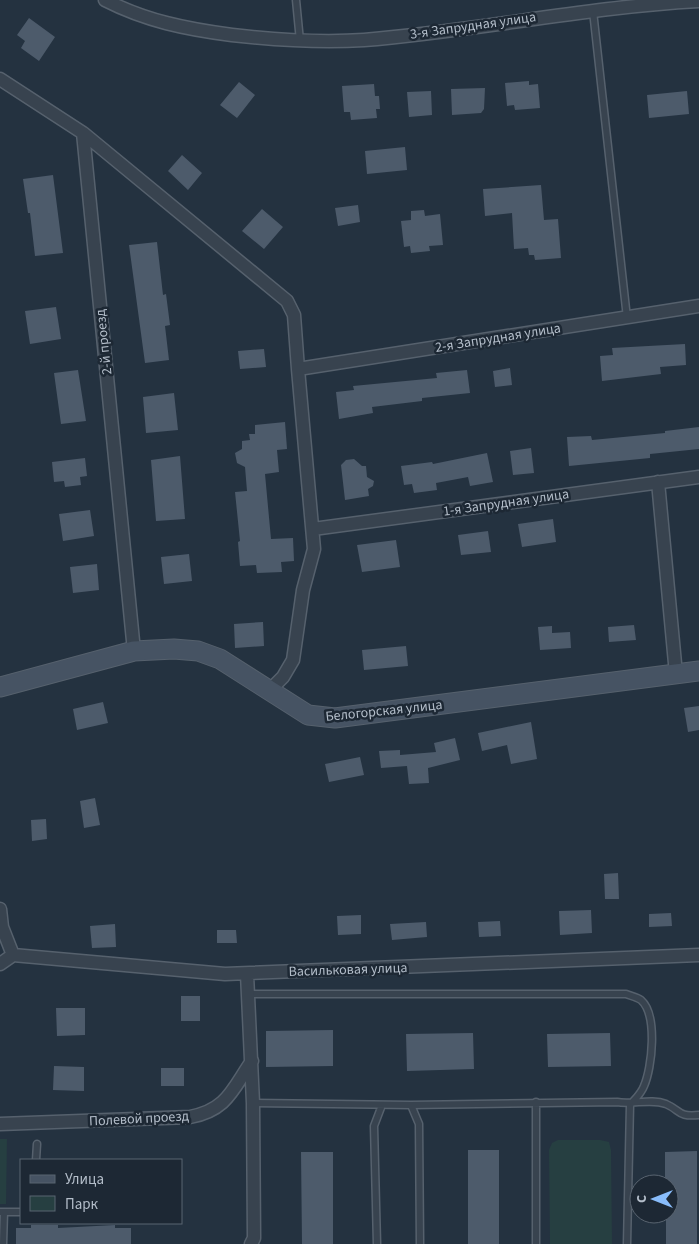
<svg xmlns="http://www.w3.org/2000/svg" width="699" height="1244" font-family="'Source Sans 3',sans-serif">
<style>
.green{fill:#263f41}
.building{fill:#4d5b6b}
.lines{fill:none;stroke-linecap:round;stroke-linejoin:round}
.lane-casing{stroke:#56616d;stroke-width:9}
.street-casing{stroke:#56616d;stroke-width:15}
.secondary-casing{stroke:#56616d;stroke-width:21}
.lane{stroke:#38434f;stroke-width:6}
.street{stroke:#38434f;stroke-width:12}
.secondary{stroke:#465363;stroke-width:19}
.labels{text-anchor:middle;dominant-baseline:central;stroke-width:5;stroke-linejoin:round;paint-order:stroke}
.street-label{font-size:14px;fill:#b4beca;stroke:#1d2834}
</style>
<rect width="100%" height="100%" fill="#243240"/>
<path class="green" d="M 0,1139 L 7,1139 L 6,1204 L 0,1204 Z
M 558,1140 L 600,1140 L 609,1142 L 611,1150 L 612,1244 L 550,1244 L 549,1150 L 552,1143 Z"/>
<path class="building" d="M 29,18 L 55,37 L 39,61 L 21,48 L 25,41 L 17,35 Z
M 529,81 L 529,85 L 538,84 L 540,108 L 515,110 L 514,105 L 507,106 L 505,83 Z
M 239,82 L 255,95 L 237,118 L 220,105 Z
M 374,84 L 375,96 L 379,96 L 380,109 L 376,109 L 377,118 L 351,120 L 350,112 L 344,112 L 342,86 Z
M 485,88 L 484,109 L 481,113 L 452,115 L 451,89 Z
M 431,91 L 432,115 L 409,117 L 407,92 Z
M 687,91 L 689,114 L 649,118 L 647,95 Z
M 405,147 L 407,170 L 367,174 L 365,151 Z
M 182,155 L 202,173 L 188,190 L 168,171 Z
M 53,175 L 63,253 L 35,256 L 30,213 L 28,213 L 23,179 Z
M 541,185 L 544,220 L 558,219 L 561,258 L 535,260 L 534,255 L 529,255 L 528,248 L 514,249 L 512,213 L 485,216 L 483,189 Z
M 358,205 L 360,222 L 338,226 L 335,208 Z
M 262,209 L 283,227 L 264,249 L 242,231 Z
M 424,210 L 425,216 L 440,214 L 443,245 L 429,246 L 430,251 L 411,253 L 410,246 L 404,247 L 401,221 L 411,220 L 411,211 Z
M 157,242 L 163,295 L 166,294 L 170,325 L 165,326 L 169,360 L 145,363 L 129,245 Z
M 56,307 L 61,339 L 30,344 L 25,311 Z
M 685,344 L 686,365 L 660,367 L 661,374 L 602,381 L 600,356 L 613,355 L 612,348 Z
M 264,349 L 266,367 L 240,369 L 238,351 Z
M 510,368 L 512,385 L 495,387 L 493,371 Z
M 78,370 L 86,421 L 61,424 L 54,373 Z
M 467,370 L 470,393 L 422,398 L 422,401 L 372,407 L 373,413 L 339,419 L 336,392 L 354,390 L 353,386 L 437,378 L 436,373 Z
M 174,393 L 178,430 L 146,433 L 143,397 Z
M 285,422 L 287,449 L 277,450 L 279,472 L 265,474 L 271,539 L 293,538 L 294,561 L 281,562 L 282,572 L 257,573 L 256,565 L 240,566 L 238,542 L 240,541 L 235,492 L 247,491 L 245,467 L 237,463 L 235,453 L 242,449 L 242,441 L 250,440 L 249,434 L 255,434 L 255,425 Z
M 699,427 L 699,449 L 650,454 L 650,458 L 569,466 L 567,437 L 591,436 L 592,440 L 665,433 L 665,431 Z
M 531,448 L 534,473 L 513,475 L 510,451 Z
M 487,453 L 493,482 L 470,486 L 468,477 L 436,483 L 437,490 L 414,493 L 412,484 L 404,485 L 401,466 L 432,462 L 433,464 Z
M 180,456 L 185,519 L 156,521 L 151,460 Z
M 85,458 L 87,476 L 80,477 L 81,485 L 65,487 L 64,481 L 54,482 L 52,462 Z
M 354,459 L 362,466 L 366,466 L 367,477 L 374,481 L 373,486 L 368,489 L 369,496 L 345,500 L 341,465 L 346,460 Z
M 90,510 L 94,536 L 63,541 L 59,514 Z
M 553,519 L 556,542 L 522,547 L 518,524 Z
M 488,531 L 491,552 L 461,555 L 458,535 Z
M 396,540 L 400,567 L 362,572 L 357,545 Z
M 189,554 L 192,581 L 164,584 L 161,557 Z
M 97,564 L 99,590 L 73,593 L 70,567 Z
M 263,622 L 264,646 L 235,648 L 234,624 Z
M 634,625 L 636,640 L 609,642 L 608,627 Z
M 552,626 L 552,633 L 570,632 L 571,648 L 540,650 L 538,627 Z
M 406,646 L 408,666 L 364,670 L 362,650 Z
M 103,702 L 108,723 L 77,730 L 73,709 Z
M 699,706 L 699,730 L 688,732 L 684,708 Z
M 531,722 L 537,759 L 511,764 L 507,745 L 482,751 L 478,733 Z
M 455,738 L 460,760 L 428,768 L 429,783 L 409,784 L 407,766 L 381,768 L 379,751 L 400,750 L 400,755 L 436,752 L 434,743 Z
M 360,757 L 364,775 L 329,782 L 325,764 Z
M 95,798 L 100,825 L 84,828 L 80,801 Z
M 46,819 L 47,839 L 32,841 L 31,820 Z
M 618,873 L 619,899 L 605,899 L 604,874 Z
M 591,910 L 592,933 L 560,935 L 559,911 Z
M 671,913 L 672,926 L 649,927 L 649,914 Z
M 361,915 L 361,934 L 338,935 L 337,916 Z
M 500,921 L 501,936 L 479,937 L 478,922 Z
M 426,922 L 427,937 L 392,940 L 390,924 Z
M 115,924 L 116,947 L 92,948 L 90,926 Z
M 217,930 L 236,930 L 237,943 L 217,943 Z
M 181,996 L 200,996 L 200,1021 L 181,1021 Z
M 56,1008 L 85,1008 L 85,1035 L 57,1036 Z
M 333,1030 L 333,1066 L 266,1067 L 266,1031 Z
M 473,1033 L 474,1069 L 407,1071 L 406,1034 Z
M 610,1033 L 611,1066 L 548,1067 L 547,1034 Z
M 54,1066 L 84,1067 L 84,1091 L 53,1090 Z
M 161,1068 L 184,1068 L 184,1086 L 161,1086 Z
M 468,1150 L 499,1150 L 499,1244 L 468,1244 Z
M 697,1151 L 697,1244 L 666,1244 L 666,1214 L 669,1214 L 669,1184 L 665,1184 L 665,1152 Z
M 301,1152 L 333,1152 L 333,1244 L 302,1244 Z
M 31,1225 L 58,1225 L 58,1228 L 115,1225 L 115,1228 L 131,1228 L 131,1244 L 16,1244 L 16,1228 L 31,1228 Z"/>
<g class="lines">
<g class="lane-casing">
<path id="lane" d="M 296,0 L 300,41
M 593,11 L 627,318
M 248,994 L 626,994 C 631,996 637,997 641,1000 C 658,1015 652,1068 644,1086 C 641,1094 635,1099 630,1105 L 627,1244
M 253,1103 L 411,1105 L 617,1102 C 633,1105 651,1098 666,1104 C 682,1111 677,1117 699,1115
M 411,1105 L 419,1124 L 420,1244
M 36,1160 L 37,1144
M 0,1212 L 4,1212 L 3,1244
M 4,1212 L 21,1212
M 377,1244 L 374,1126 L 382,1105
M 536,1244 L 536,1102"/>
</g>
<g class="street-casing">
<path id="street" d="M 105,0 C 146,21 186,29 232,35 C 276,40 320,43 364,40 C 476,31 586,7 699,1
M 0,79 L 83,133 L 134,651
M 83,133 L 287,301 L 294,315 L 298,369
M 658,482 L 676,674
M 313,529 L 699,477
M 270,690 L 283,677 L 293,660 L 303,590 L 314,549 L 298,369 L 699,306
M 0,909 L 2,927 L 13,955
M 0,964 L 13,955 L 225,974 L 699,955
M 247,974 L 253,1103 L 254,1238 L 251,1244
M 0,1124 L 190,1117 C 227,1110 232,1090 252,1061"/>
</g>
<g class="secondary-casing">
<path id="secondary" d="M 0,687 L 134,651 L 174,649 L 198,651 L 220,659 L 308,715 L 335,718 L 699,671"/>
</g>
<use href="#lane" class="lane"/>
<use href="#street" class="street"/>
<use href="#secondary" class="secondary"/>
</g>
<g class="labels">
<g class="street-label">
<text transform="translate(473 26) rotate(-8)">3-я Запрудная улица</text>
<text transform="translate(498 338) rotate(-9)">2-я Запрудная улица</text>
<text transform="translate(104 342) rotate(-96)">2-й проезд</text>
<text transform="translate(506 503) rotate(-8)">1-я Запрудная улица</text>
<text transform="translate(384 711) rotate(-6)">Белогорская улица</text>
<text transform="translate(348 970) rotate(-2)">Васильковая улица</text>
<text transform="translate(139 1119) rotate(-3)">Полевой проезд</text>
</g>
</g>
<rect x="20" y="1159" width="162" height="65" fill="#1d2834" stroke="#596470"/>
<rect x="30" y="1175" width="25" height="8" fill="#465363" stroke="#596470"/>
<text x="65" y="1184" font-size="15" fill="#b4beca">Улица</text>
<rect x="30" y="1196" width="25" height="15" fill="#263f41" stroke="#596470"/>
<text x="65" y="1209" font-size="15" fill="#b4beca">Парк</text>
<g transform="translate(654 1199) rotate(270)"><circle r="24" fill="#1d2834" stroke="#596470"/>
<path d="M0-4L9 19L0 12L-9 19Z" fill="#89bdfb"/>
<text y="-8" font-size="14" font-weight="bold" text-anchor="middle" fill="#b4beca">С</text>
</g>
</svg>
